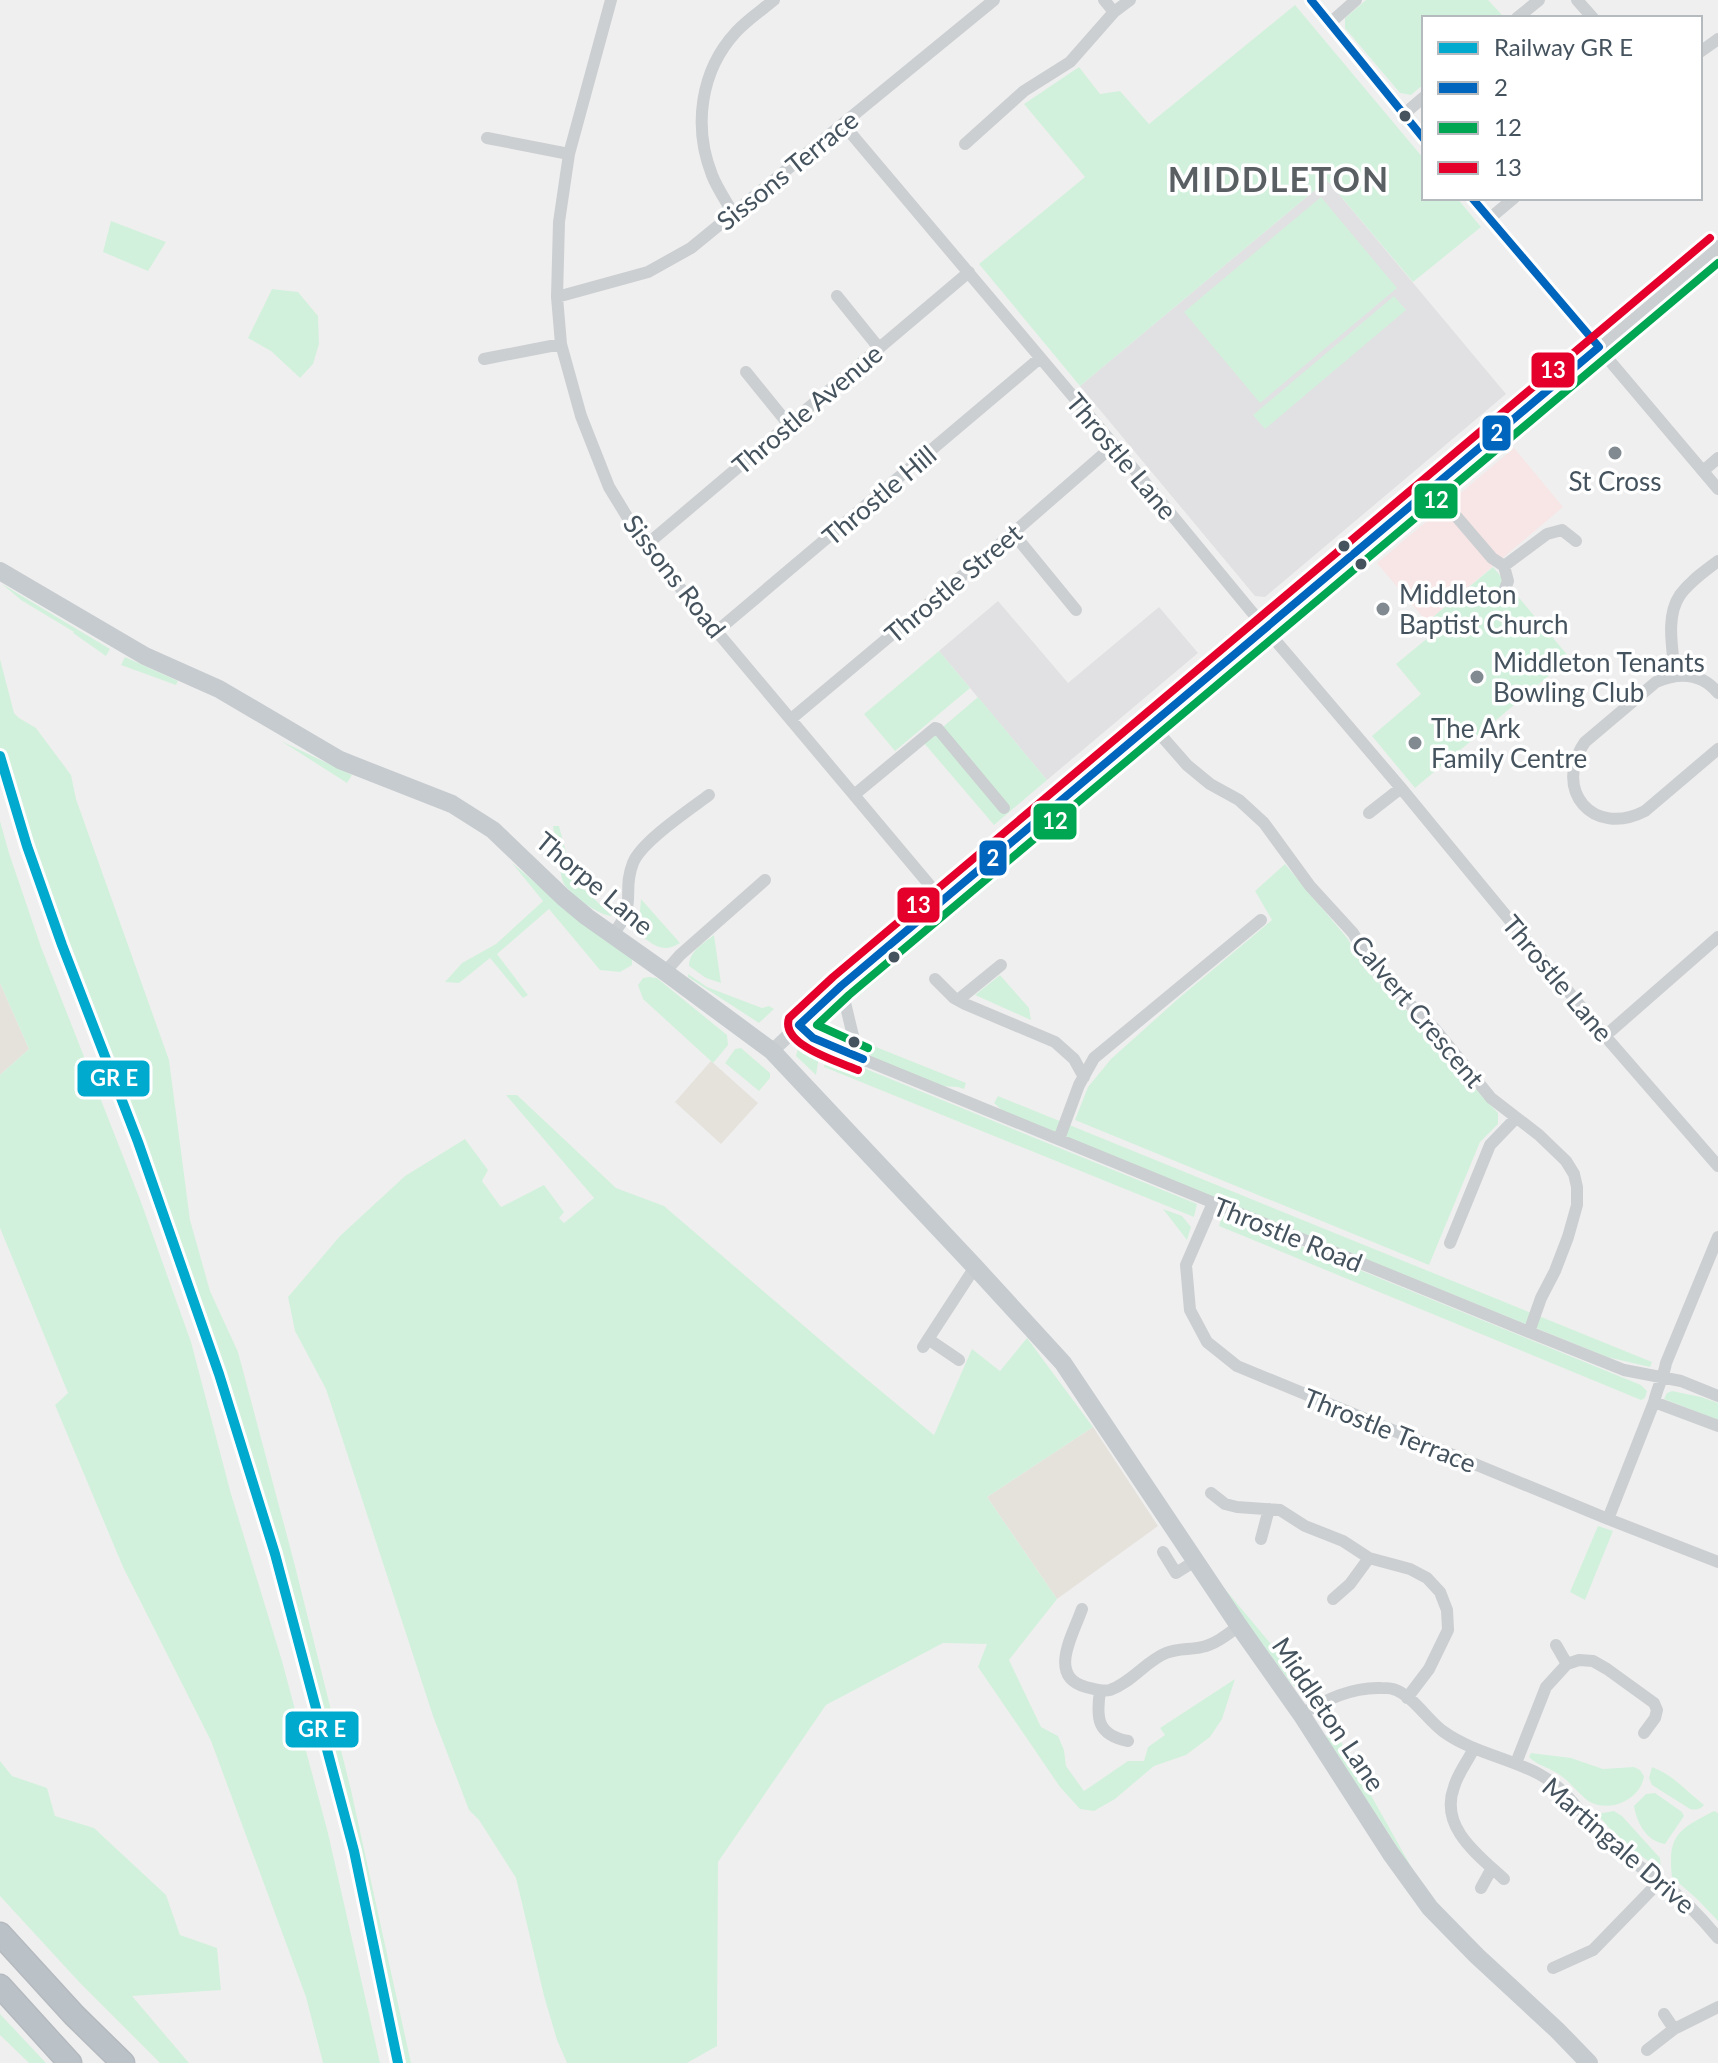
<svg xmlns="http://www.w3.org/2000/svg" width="1718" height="2063" font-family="Lato,sans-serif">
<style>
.commercial{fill:#e5e2dc}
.education{fill:#e1e0e2}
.medical{fill:#f7e6e5}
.green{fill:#d2f1dc}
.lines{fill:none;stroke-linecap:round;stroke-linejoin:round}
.motorway-casing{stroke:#b4babf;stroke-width:25}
.minor{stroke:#cbcfd1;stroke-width:12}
.tertiary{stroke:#cbcfd1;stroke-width:14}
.primary{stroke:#c6cbcf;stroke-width:18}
.motorway{stroke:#bbc2c7;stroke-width:22}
.bus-1-casing{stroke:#fff;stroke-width:14}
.bus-2-casing{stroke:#fff;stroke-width:14}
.bus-3-casing{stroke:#fff;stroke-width:14}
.bus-1{stroke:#0065bd;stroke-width:8}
.bus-2{stroke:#00a651;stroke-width:8}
.bus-3{stroke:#e4002b;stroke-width:8}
.rail-1-casing{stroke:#fff;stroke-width:16}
.rail-1{stroke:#00a9ce;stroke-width:10}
.bus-dot{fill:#45535e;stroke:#fff;stroke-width:3}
.poi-dot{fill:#818a91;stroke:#fff;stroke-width:3}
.labels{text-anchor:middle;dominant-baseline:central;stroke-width:7;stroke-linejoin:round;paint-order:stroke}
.street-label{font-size:26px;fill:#45535e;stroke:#fff}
.poi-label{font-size:26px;fill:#45535e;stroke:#fff;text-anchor:start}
.district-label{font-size:34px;font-weight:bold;letter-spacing:2px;fill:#5a5f64;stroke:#fff}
.line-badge{stroke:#fff;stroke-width:3}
.badge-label{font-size:22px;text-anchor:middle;font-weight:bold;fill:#fff}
</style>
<rect width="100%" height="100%" fill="#f0efef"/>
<path class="commercial" d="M 0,983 L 29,1049 L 0,1075 Z
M 711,1061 L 758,1103 L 721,1144 L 675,1102 Z
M 1093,1427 L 1158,1526 L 1057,1599 L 987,1497 Z"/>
<path class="education" d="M 1327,180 L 1506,394 L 1265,597 L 1255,596 L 1080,386 Z
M 998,601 L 1068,683 L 1159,607 L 1198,653 L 1047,780 L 939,651 Z"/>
<path class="medical" d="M 1514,448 L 1563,507 L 1427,622 L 1377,563 Z"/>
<path class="green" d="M 1366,0 L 1488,0 L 1504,17 L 1424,18 L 1424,84 L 1411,95 L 1400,93 L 1345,28 L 1345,18 Z
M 1295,5 L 1424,159 L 1424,198 L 1457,198 L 1481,227 L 1413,282 L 1327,180 L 1080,386 L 979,264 L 1085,177 L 1024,104 L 1079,67 L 1100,94 L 1120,91 L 1149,124 Z
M 1321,197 L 1397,288 L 1260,403 L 1184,312 Z
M 111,221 L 166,242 L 148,271 L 103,252 Z
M 272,289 L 298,292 L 318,316 L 319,344 L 313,364 L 300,378 L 271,351 L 248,338 Z
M 1394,296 L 1406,310 L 1265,429 L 1253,415 Z
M 1493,567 L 1570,658 L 1415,788 L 1372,736 L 1421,694 L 1396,664 L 1435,632 L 1427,622 Z
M 2,584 L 110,649 L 106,656 L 73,633 L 74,632 L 21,600 Z
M 939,651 L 970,688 L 895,751 L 864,714 Z
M 125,657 L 178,681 L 176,685 L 121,665 Z
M 0,659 L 14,713 L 19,718 L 36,728 L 71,775 L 76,799 L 169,1060 L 190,1220 L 210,1291 L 238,1352 L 294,1562 L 351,1790 L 411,2063 L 405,2063 L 348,1807 L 273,1524 L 198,1296 L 143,1140 L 64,939 L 27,833 L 4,753 L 0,753 Z
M 1197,695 L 1207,702 L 859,996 L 854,996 L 854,990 L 860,979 Z
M 978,697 L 1047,780 L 994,825 L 924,743 Z
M 281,741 L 352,775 L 347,783 Z
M 0,821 L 9,853 L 41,947 L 141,1202 L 191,1342 L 231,1494 L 282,1661 L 328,1833 L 380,2063 L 323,2063 L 306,1997 L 211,1741 L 123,1567 L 55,1405 L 68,1393 L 0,1228 L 0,1075 L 29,1049 L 0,983 Z
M 553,826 L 559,826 L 571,871 L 585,890 L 612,916 C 599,916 571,895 564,884 C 560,877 555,837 553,826 Z
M 512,863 L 589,928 L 632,958 L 632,965 L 620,972 L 600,970 L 549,909 L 497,954 L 528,995 L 523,998 L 490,958 L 459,983 L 445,982 L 462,963 L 496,944 L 543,901 Z
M 1285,864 L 1348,939 L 1364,968 L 1426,1030 L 1467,1080 L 1498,1113 L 1498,1124 L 1480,1142 L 1429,1265 L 1075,1120 L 1088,1087 L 1111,1059 L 1179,998 L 1272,920 L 1255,891 Z
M 641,899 L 680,943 C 660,956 650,941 632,929 L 640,911 Z
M 714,935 L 721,983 L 706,978 L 689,966 C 689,951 704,943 714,935 Z
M 688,974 L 707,987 L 762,1008 L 769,1006 L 774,1009 L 759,1023 L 688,977 Z
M 1000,975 L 1029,1008 L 1031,1020 L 975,995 Z
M 649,977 L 657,978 L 727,1035 L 728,1045 L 713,1063 L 643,999 L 638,985 L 643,978 Z
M 866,1043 L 966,1083 L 964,1089 L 958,1087 L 939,1086 L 873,1058 L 864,1047 Z
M 803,1045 L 820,1051 L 816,1075 L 796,1056 L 798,1048 Z
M 741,1048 L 770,1073 L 770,1078 L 759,1091 L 725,1063 L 735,1049 Z
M 827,1053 L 1197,1204 L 1194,1217 L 824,1067 Z
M 506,1095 L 517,1095 L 616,1188 L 664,1206 L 852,1367 L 934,1435 L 972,1349 L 1000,1371 L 1027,1338 L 1093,1427 L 987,1497 L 1057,1599 L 1009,1660 L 1041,1727 L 1058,1736 L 1064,1750 L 1066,1766 L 1084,1791 L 1128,1761 L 1144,1761 L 1148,1747 L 1165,1735 L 1160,1728 L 1235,1679 L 1222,1719 L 1210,1737 L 1186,1755 L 1154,1766 L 1115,1799 L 1094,1811 L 1080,1809 L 1060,1787 L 978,1667 L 987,1644 L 943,1643 L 826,1705 L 718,1862 L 717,2046 L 687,2063 L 567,2063 L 557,2040 L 544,1996 L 516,1878 L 479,1820 L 469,1810 L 433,1716 L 326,1389 L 295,1331 L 288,1297 L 340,1236 L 405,1176 L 465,1139 L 488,1170 L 482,1181 L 501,1207 L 544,1185 L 564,1212 L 559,1218 L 564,1223 L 594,1198 Z
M 998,1096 L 1652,1362 L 1650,1367 L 1607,1357 L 1005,1113 L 994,1103 Z
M 1163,1209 L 1182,1216 L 1191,1227 L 1187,1240 Z
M 1225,1215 L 1641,1385 L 1647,1391 L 1645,1398 L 1641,1400 L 1219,1226 L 1222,1216 Z
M 1672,1391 L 1701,1397 L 1718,1403 L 1718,1420 L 1664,1399 L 1667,1393 Z
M 1598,1526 L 1613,1531 L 1585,1600 L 1570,1592 Z
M 1209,1570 L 1312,1693 C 1300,1692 1294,1687 1287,1678 Z
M 1327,1717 L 1418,1879 L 1327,1739 L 1325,1723 Z
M 1531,1753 L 1571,1758 L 1603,1769 L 1634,1767 L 1640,1770 L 1644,1776 C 1641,1799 1611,1813 1590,1802 C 1580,1796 1569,1780 1557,1773 C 1547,1767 1537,1765 1529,1757 Z
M 0,1761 L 12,1776 L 47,1788 L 55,1816 L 94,1828 L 166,1895 L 180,1935 L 217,1948 L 221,1990 L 132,1996 L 189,2063 L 160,2063 L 80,1983 L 0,1896 Z
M 1652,1767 C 1674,1775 1687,1792 1704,1805 C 1700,1810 1696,1810 1690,1809 L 1652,1785 L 1649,1778 Z
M 1655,1793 L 1682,1812 L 1684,1816 L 1665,1844 C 1646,1841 1637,1823 1634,1806 L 1646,1794 Z
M 1614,1811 L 1622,1816 L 1660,1858 L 1661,1870 C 1636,1853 1616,1837 1597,1814 Z
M 1714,1811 L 1718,1813 L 1718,1921 L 1697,1899 L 1672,1877 C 1667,1835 1679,1829 1714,1811 Z
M 0,2014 L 46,2063 L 29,2063 L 0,2035 Z"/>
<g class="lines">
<g class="motorway-casing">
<path id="motorway" d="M 0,1934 L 74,2015 L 123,2063
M 0,1986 L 70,2063"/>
</g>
<path class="minor" d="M 611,0 L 569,154 L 559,222 L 557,297 L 561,344 L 581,416 L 609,487 L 645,546 L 943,901
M 1104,0 L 1114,12 L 1130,0
M 1311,0 L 1424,139
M 1577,0 L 1593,18
M 1517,18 L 1539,0
M 1330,23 L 1356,0
M 1700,52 L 1718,39
M 1404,114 L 1424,97
M 843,124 L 1114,445 L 1275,640 L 1401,788 L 1605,1036 L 1718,1166
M 487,138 L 569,154
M 965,144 L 1024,91 L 1070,62 L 1114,12
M 1472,198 L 1718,489
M 733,213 C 726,201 717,188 712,175 C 693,127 700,71 736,32 C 747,20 762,10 774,0
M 1489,219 L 1514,198
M 837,296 L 879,348
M 557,297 L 648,272 L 691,248 L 994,0
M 484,359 L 561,344
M 746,372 L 789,425
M 1703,471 L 1718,458
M 1432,488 L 1492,558 L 1504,566 L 1547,534 L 1562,530 L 1576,541
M 1013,533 L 1076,610
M 645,546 L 969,272
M 1503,594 L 1508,581 L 1504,566
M 717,631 L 1040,358
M 1675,675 C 1673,650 1665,617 1680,595 C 1690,581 1705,571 1718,561
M 1718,693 C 1701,672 1679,672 1656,682 L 1585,742 C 1552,790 1593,838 1645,811 L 1718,749
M 791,719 L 1013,533 L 1114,445
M 1151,724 L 1187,765 L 1210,784 L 1239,800 L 1264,823 L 1310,886 L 1353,933 L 1374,968 L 1434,1028 L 1491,1098 L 1539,1135 L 1566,1161 L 1574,1174 L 1577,1187 L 1577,1205 L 1568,1237 L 1555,1271 L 1541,1298 L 1529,1332
M 854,795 L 935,728 L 938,729 L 1004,808
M 1369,813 L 1401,788
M 612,935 C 639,904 621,893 633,863 C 641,842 689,810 709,795
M 665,972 L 680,955 L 765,880
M 935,979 L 954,998 L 965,1004 L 1055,1042 L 1074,1059 L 1084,1077
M 841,986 L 854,1040 L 863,1059
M 958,1000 L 1001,965
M 799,1025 L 813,1038 L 843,1051 L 1529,1332 L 1624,1370 L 1681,1381 L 1718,1396
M 1605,1036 L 1718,937
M 1059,1139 L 1079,1085 L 1094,1058 L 1261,920
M 1213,1203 L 1186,1265 L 1190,1310 L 1207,1342 L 1237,1366 L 1608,1519 L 1718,1562
M 1450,1243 L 1490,1145 L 1516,1118
M 928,1339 L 959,1360
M 923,1347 L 975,1267
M 1654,1402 L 1718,1426
M 1211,1493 L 1225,1504 L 1237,1507 L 1280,1510 L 1305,1526 L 1343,1541 L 1369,1558 L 1410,1569 L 1427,1578 L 1440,1592 L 1447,1610 L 1448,1630 L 1429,1669 L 1407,1698
M 1608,1519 L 1654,1402 C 1657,1388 1664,1376 1666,1363 L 1718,1237
M 1261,1539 L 1269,1509
M 1163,1552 L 1176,1573 L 1195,1561
M 1333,1599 L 1350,1584 L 1369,1558
M 1082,1609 C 1073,1635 1047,1676 1086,1687 C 1094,1689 1102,1692 1110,1690 C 1131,1683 1146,1661 1166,1653 C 1178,1648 1190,1650 1202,1647 C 1216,1644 1228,1634 1239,1626
M 1556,1645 L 1567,1664
M 1100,1691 C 1096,1718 1097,1735 1128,1741
M 1301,1714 C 1326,1700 1351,1687 1381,1688 C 1382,1688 1392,1688 1393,1689 C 1413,1695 1427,1720 1444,1732 C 1472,1752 1509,1758 1539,1774 C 1567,1789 1582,1816 1604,1838 C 1621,1856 1642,1867 1662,1882 C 1683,1899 1701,1917 1718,1938
M 1474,1748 C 1468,1761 1458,1773 1454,1787 C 1439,1827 1478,1855 1504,1879
M 1516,1763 L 1546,1687 L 1567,1664 L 1579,1660 L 1593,1661 L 1607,1669 L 1654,1703 L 1657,1710 L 1655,1718 L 1644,1733
M 1481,1888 L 1492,1868
M 1553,1968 L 1593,1950 L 1660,1881
M 1664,2014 L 1674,2029
M 1647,2050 L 1674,2029 L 1718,2007"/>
<path class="tertiary" d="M 772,1051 L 841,986 L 1718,247"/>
<path class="primary" d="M 0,571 L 145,656 L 219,689 L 340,760 L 452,804 L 493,830 L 563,897 L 587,917 L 665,972 L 772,1051 L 975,1267 L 1063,1363 L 1239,1626 L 1301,1714 L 1391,1854 L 1430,1908 L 1477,1956 L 1557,2030 L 1589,2063"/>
<use href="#motorway" class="motorway"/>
<g class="bus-1-casing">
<path id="bus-1" d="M 1311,0 L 1424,139
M 863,1059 L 813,1038 L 799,1025 L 841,986 L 1599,347 L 1472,198"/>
</g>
<g class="bus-2-casing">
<path id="bus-2" d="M 868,1048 L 817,1025 L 849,995 L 1718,263"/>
</g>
<g class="bus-3-casing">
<path id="bus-3" d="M 858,1070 C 839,1062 780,1045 789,1018 L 833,977 L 1710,238"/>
</g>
<use href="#bus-1" class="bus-1"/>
<use href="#bus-2" class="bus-2"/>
<use href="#bus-3" class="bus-3"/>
<g class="rail-1-casing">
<path id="rail-1" d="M 0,756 L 27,846 L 62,945 L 138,1142 L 219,1374 L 275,1554 L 354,1851 L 398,2063"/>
</g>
<use href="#rail-1" class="rail-1"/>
</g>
<g class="bus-dot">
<circle cx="1405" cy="116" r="7"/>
<circle cx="1344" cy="546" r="7"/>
<circle cx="1361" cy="564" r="7"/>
<circle cx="894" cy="957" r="7"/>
<circle cx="854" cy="1042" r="7"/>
</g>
<g class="poi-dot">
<circle cx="1615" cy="453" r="8"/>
<circle cx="1383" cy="609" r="8"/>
<circle cx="1477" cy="677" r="8"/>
<circle cx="1415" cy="743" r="8"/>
</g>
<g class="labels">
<g class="street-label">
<text transform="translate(787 170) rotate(-39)">Sissons Terrace</text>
<text transform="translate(807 409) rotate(-40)">Throstle Avenue</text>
<text transform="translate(1122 456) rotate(50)">Throstle Lane</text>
<text transform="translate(879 495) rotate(-40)">Throstle Hill</text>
<text transform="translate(675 576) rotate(52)">Sissons Road</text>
<text transform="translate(953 583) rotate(-40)">Throstle Street</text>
<text transform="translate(595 883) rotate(40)">Thorpe Lane</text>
<text transform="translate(1558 978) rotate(50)">Throstle Lane</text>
<text transform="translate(1418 1011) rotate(50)">Calvert Crescent</text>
<text transform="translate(1288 1234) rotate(22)">Throstle Road</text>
<text transform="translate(1390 1430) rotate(22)">Throstle Terrace</text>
<text transform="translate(1329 1714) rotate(56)">Middleton Lane</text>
<text transform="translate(1619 1845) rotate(41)">Martingale Drive</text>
</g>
<g class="poi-label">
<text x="1615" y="481" text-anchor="middle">St Cross</text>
<text x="1399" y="594">Middleton<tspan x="1399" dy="30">Baptist Church</tspan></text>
<text x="1493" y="662">Middleton Tenants<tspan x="1493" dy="30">Bowling Club</tspan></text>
<text x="1431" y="728">The Ark<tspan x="1431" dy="30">Family Centre</tspan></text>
</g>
<g class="district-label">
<text x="1279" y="178">MIDDLETON</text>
</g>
</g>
<g class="line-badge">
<rect x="1530" y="351" width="46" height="38" rx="8" fill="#e4002b"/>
<rect x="1481" y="414" width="31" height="38" rx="8" fill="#0065bd"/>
<rect x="1413" y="482" width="46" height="38" rx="8" fill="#00a651"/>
<rect x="1032" y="802" width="46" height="39" rx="8" fill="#00a651"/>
<rect x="978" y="839" width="30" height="38" rx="8" fill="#0065bd"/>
<rect x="896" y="886" width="45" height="38" rx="8" fill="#e4002b"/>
<rect x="76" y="1059" width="75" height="39" rx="8" fill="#00a9ce"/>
<rect x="284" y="1710" width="76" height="39" rx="8" fill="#00a9ce"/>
</g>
<g class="badge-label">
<text x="1553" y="378">13</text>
<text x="1497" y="441">2</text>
<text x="1436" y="508">12</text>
<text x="1055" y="829">12</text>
<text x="993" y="866">2</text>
<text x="918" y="913">13</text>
<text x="114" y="1086">GR E</text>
<text x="322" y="1737">GR E</text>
</g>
<rect x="1422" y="16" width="280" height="184" fill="#ffffff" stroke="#b5babf" stroke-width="2"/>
<rect x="1438" y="42" width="40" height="12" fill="#00a9ce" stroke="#b5babf" stroke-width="2"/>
<text x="1494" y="56" font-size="24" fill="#45535e">Railway GR E</text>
<rect x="1438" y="82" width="40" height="12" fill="#0065bd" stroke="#b5babf" stroke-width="2"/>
<text x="1494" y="96" font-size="24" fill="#45535e">2</text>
<rect x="1438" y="122" width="40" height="12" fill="#00a651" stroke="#b5babf" stroke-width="2"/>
<text x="1494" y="136" font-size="24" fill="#45535e">12</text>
<rect x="1438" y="162" width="40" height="12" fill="#e4002b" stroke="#b5babf" stroke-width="2"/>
<text x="1494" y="176" font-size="24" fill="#45535e">13</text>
</svg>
